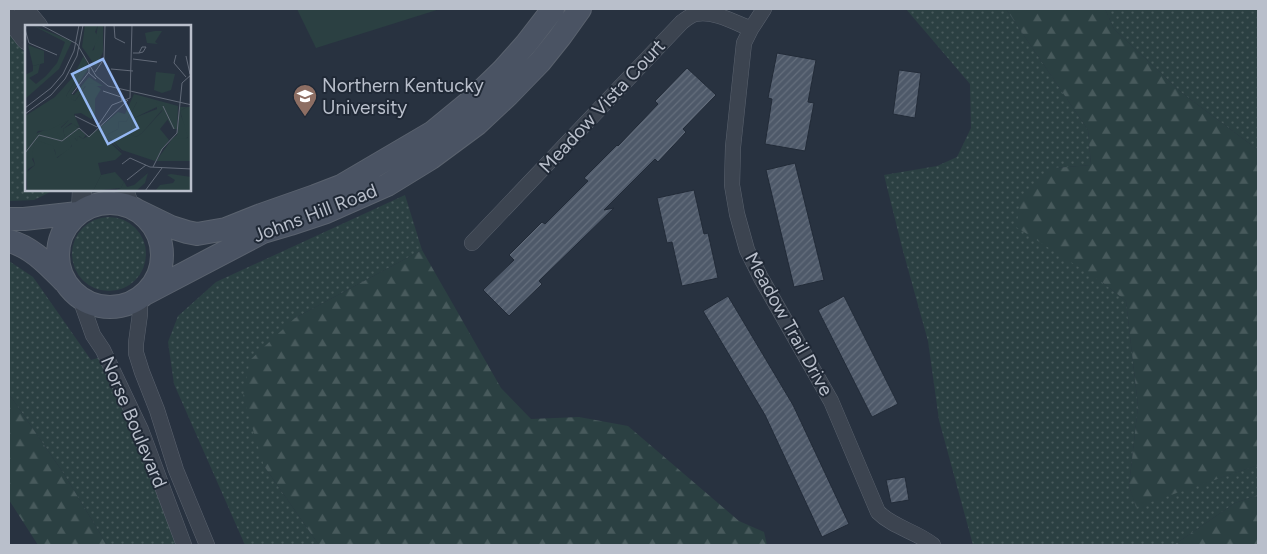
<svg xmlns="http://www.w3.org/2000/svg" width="1267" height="554" font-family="Figtree,sans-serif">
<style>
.grass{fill:url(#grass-dots)}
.forest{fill:url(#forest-firs)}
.garden{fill:#2b4042}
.building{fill:url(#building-hatch);stroke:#222b38}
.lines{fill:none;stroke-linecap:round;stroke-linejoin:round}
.minor-casing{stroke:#5a626e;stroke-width:16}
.tertiary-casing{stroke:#5a626e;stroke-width:20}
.secondary-casing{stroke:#5a626e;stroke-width:24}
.minor{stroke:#3c4450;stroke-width:15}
.tertiary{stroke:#3c4450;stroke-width:19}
.secondary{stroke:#4a5363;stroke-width:22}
.labels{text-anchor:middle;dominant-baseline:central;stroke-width:4;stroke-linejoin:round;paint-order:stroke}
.poi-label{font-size:19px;fill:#b9bfcb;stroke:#202936;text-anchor:start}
.street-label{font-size:19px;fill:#b9bfcb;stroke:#202936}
.inset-road{fill:none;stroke:#626a78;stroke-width:1}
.view{fill:#95b8f3;fill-opacity:0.15;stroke:#95b8f3;stroke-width:2.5}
.inset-edge{fill:none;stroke:#b9bfcb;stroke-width:2.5}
</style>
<defs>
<pattern id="grass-dots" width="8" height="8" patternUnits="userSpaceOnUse" patternTransform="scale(1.25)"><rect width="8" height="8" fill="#2b4042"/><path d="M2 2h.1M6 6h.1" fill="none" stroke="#485a5c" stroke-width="1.8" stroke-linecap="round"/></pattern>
<pattern id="forest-firs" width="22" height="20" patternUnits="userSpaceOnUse" patternTransform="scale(1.25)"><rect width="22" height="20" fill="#2b4042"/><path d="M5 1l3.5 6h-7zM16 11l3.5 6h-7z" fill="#485a5c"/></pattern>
<pattern id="building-hatch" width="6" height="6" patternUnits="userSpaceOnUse" patternTransform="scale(1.25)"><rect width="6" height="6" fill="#4e5969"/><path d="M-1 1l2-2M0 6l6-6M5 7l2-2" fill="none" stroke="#656f7d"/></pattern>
</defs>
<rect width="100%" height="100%" fill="#283240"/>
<path class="grass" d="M 906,9 L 1006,9 L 1088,130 L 1091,165 L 1055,168 L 1102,282 L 1126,301 L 1138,406 L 1129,486 L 1136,506 L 1258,465 L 1258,495 L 1235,503 L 1174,545 L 973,545 L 939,420 L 928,341 L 903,251 L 884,175 L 937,166 L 957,157 L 971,128 L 970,84 Z
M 1105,9 L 1258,9 L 1258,150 L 1182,93 L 1114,29 Z
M 9,31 L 26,55 L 26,190 L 54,190 L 34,200 L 9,201 Z
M 405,195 L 422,250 L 295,318 L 264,466 L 319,545 L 245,545 L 174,384 L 168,342 L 178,316 L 216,282 Z
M72 254a37 37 0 1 1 74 0a37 37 0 1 1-74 0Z
M 9,261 L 33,277 L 91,360 L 98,358 L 116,390 L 179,545 L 107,545 L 64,474 L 9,394 Z"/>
<path class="forest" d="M 1006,9 L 1105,9 L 1114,29 L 1182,93 L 1258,150 L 1258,465 L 1136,507 L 1129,486 L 1138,406 L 1126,301 L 1102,282 L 1016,227 L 1022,195 L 1055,168 L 1091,165 L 1088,130 Z
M 422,250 L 501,388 L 531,419 L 579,417 L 628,426 L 739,521 L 764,532 L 767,545 L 319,545 L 264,466 L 243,397 L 250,360 L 295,318 Z
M 9,394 L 64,474 L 107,545 L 38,545 L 9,500 Z
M 1258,495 L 1258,545 L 1174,545 L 1235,503 Z"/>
<path class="garden" d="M 297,9 L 440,9 L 316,48 Z"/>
<path class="building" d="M 777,53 L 816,60 L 808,102 L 814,103 L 805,151 L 765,144 L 772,99 L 768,98 Z
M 687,68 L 716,95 L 683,129 L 686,132 L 658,162 L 655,159 L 604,210 L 614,208 L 539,281 L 542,284 L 509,316 L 483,290 L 514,260 L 509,255 L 542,222 L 545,224 L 588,181 L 584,178 L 617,145 L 618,146 L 658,104 L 655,101 Z
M 899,70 L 921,73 L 915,118 L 893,114 Z
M 795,163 L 824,280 L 794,287 L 766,170 Z
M 694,190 L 704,234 L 708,233 L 718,278 L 682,286 L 672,242 L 667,243 L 657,198 Z
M 728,296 L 793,405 L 849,524 L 822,537 L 765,415 L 703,311 Z
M 844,296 L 898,404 L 872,417 L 818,310 Z
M 905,477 L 909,500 L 891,503 L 886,480 Z"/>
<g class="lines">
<g class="minor-casing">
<path id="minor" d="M 764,9 L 751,29 L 744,43 L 733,147 L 732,185 L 737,214 L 747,250 L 761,278 L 831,401 L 878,512 C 894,528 916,531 933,545
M 472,243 L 682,22 C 686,19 691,15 696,14 C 713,10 736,23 751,29
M 140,297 L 140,314 L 136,343 L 136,353 L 142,372 L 157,410 L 176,470 L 207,545
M 83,299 L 82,304 L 93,335 L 103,350 L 141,430 L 184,545"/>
</g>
<g class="tertiary-casing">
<path id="tertiary" d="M 24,9 L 38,26
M 9,18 L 26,40
M 124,190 L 130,207
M 81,212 L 82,190"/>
</g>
<g class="secondary-casing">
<path id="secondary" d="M58 255a52 52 0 1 1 104 0a52 52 0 1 1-104 0Z
M 136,210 L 171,227 L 187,232 L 197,234 L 226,229 L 261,215 L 315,196 L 341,186 L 433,132 L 472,100 L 502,71 L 526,44 L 553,9
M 9,219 L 24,219 L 78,213
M 9,241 C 32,247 48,265 64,281
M 143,295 L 263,232 L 290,224 L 326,212 L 387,185 L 431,158 L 477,124 L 508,95 L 540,62 L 560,37 L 580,9"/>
</g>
<use href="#minor" class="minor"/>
<use href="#tertiary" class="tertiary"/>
<use href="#secondary" class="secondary"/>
</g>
<defs>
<g id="university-pin" transform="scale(1.25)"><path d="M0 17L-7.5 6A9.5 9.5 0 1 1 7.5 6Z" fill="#8d6e63" stroke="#202936"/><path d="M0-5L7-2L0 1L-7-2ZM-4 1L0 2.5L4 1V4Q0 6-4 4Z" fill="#fff"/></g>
</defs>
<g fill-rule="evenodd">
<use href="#university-pin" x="305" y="96"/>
</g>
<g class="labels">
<g class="poi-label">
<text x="322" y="85">Northern Kentucky<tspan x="322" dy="22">University</tspan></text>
</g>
<g class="street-label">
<text transform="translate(602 106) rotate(-47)">Meadow Vista Court</text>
<text transform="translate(315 213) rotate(-21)">Johns Hill Road</text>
<text transform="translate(789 324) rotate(61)">Meadow Trail Drive</text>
<text transform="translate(134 422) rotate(67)">Norse Boulevard</text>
</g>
</g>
<g transform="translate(25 25)">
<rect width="166" height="166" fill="#283240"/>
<path d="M 73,0 L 78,0 L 78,27 L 71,42 L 60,26 L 69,25 ZM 130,6 L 137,6 L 130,17 L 133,19 L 122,18 L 120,8 ZM 59,30 L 64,43 L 46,69 L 49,70 L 64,52 L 78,61 L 60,61 L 50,76 L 44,75 L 41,71 L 54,50 ZM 109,69 L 153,81 L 152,104 L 148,104 L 137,85 L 117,108 L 111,112 L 107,110 L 105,107 L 109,93 L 132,84 L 131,77 L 112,77 L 101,97 L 94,96 L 93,104 L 82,110 L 97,127 L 72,105 L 93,87 L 100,89 ZM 155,82 L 162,82 L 155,86 L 156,91 L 165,111 L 156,116 L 147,114 L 152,110 ZM 44,95 L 36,102 L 40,113 L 38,104 L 48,98 L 61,110 L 58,114 L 54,111 L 52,116 L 50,113 L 45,124 L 31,133 L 30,125 L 19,118 L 7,134 L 10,140 L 3,144 L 0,166 L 0,128 L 10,109 ZM 90,147 L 99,157 L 96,163 L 68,166 L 76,150 Z" fill="#2b4042"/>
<path d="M 7,0 L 47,16 L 34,44 L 0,74 L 0,50 L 8,46 L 8,41 L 15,39 L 13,48 L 4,53 L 11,59 L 21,51 L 32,38 L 40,17 ZM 60,0 L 73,0 L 70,7 L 74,12 L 67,26 L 60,26 L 57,22 ZM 59,30 L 57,44 L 41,71 L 50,76 L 63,58 L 69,59 L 76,64 L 70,74 L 70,90 L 66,94 L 56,88 L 49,89 L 55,103 L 46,98 L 38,104 L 40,113 L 36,116 L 32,107 L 44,95 L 24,105 L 13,106 L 0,128 L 0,91 L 30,72 L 48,52 ZM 112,77 L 131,77 L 136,80 L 109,93 L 105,107 L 107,110 L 111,112 L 117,108 L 138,85 L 143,94 L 135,104 L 144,115 L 130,136 L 97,125 L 82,110 L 93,104 L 94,96 L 101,97 ZM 162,82 L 166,82 L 166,136 L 131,136 L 147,114 L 163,113 L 155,86 ZM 72,105 L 97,129 L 90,135 L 73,138 L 76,150 L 68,166 L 2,166 L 2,147 L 10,140 L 7,128 L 11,115 L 28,121 L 32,133 L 47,121 L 43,113 L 47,109 L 52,116 L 53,111 L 58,114 ZM 123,148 L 120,158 L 111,166 L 88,166 L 96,163 L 99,157 L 102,162 L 109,160 ZM 146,149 L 166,152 L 166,166 L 130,166 L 135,160 L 148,158 L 150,155 L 142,150 Z" fill="#2b4042"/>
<path d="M 3,20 L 19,26 L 19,38 L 8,41 Z" fill="#2b4042"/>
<path d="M 131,47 L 150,49 L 146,65 L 137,68 L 129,65 Z" fill="#2b4042"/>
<path class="inset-road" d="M 16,0 L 52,19 L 71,51 L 83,61 L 167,80M 89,0 L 90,13 L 100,18M 0,4 L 4,18 L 32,30M 108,28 L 114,28 L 118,27 L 121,22 L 117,22 L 114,28M 151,30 L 149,38 L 161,52M 161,31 L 165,49M 108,34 L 132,37M 64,40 L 64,48 L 71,54M 86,44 L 108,46M 70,47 L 79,34 L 80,0M 78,66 L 96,72 L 97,76M 47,69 L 64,47M 138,81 L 149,104M 0,83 L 26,63 L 38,49 L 49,26 L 54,0M 0,89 L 26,70 L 40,54 L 52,31 L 58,0M 50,91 L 72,102 L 87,80 L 105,73 L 107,0M 0,128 L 14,110 L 37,116 L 54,103 L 64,112 L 103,75M 97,139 L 105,133 L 125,142 L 167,144M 128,142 L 137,124 L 152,108 L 157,58 L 167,49M 102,155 L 121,140M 120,166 L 137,143"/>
<path class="view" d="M 78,34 L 113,103 L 83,119 L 47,49 Z"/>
<rect width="166" height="166" class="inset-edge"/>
</g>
<rect width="1267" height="554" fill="none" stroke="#b9bfcb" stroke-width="20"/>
</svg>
